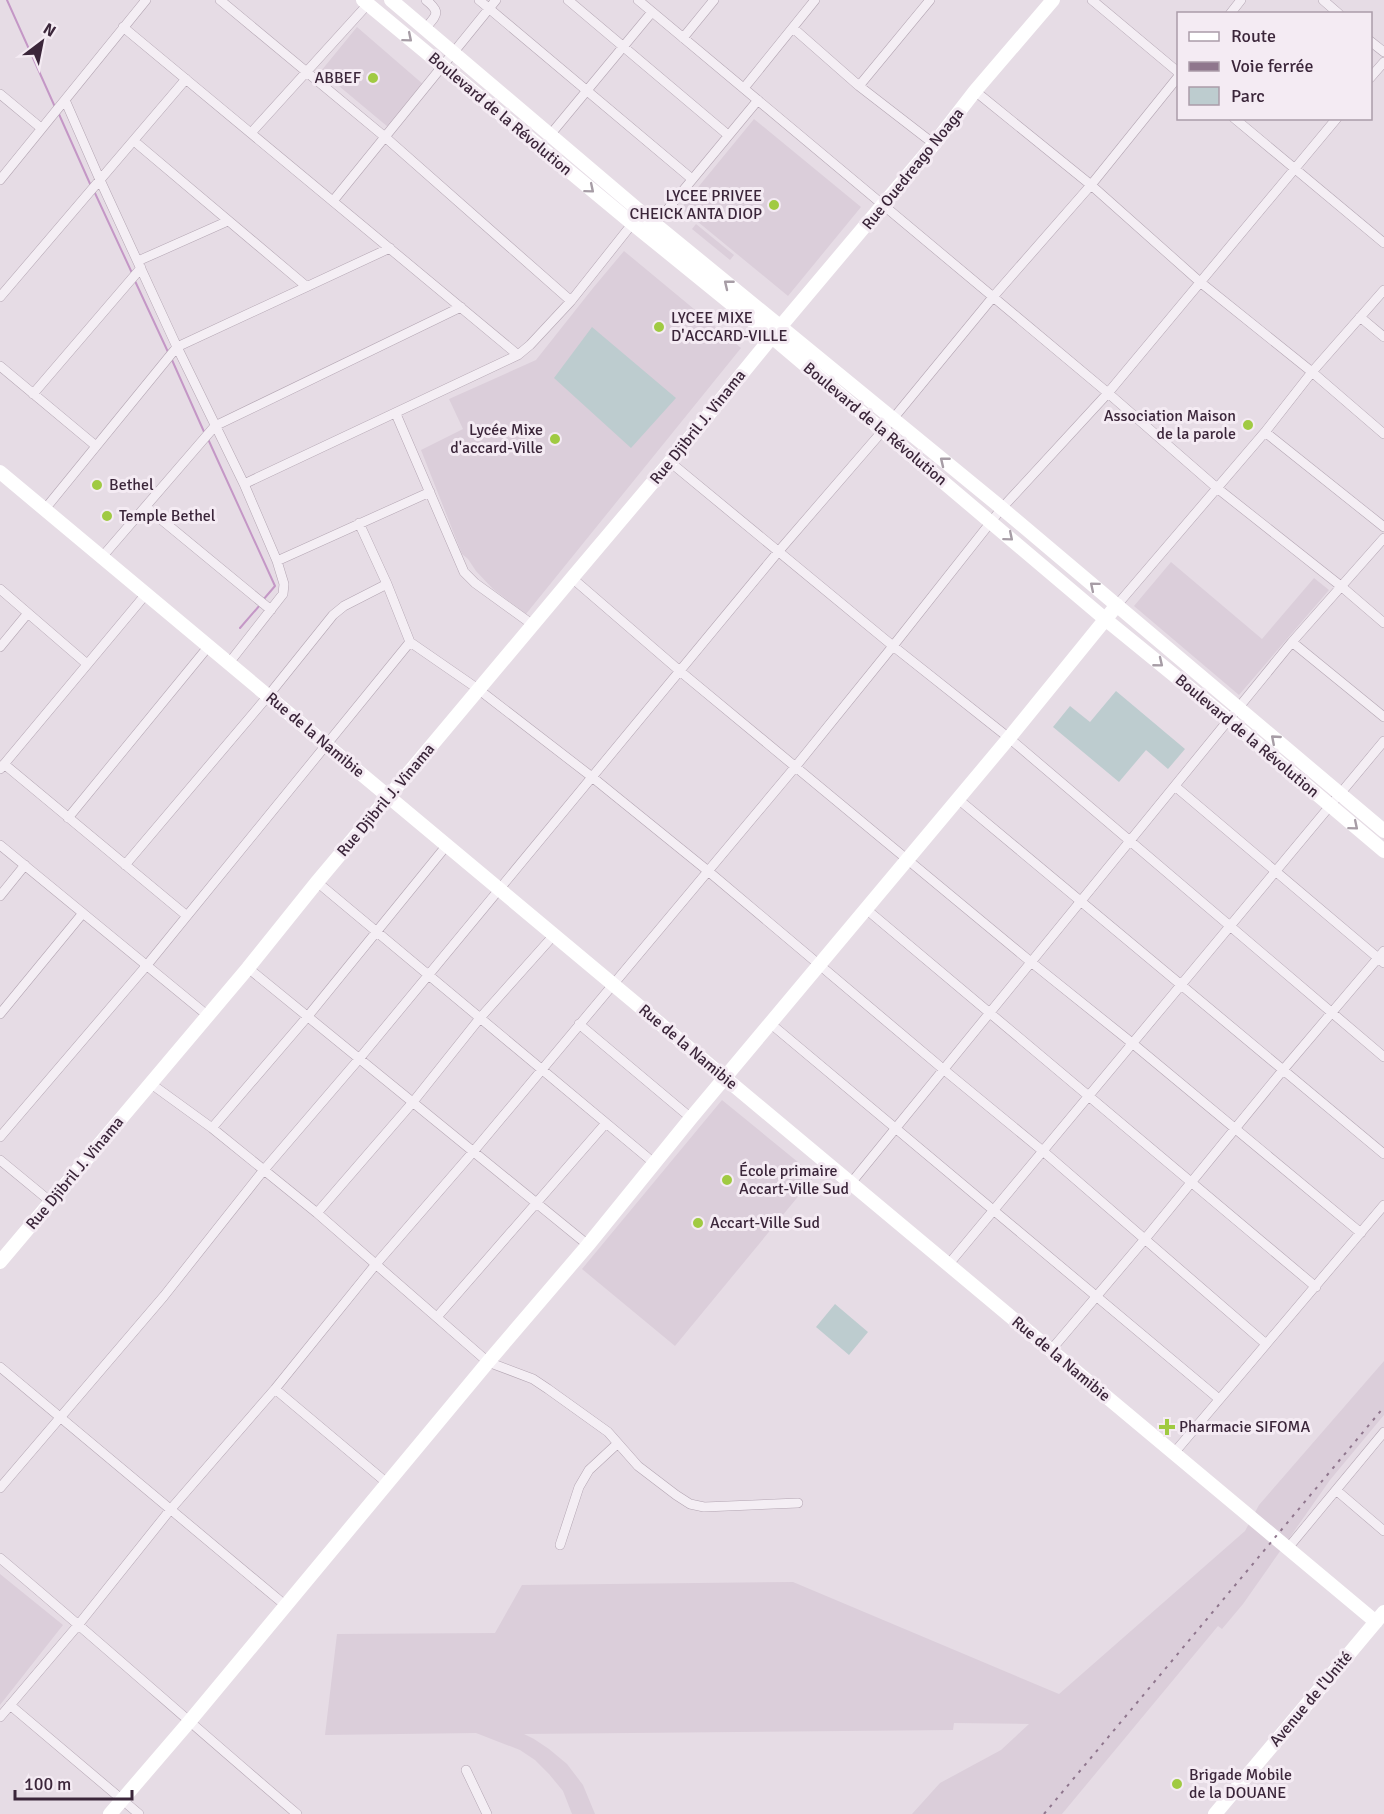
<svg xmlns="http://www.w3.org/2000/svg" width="1384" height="1814" font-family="Signika,sans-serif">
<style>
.built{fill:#dbceda}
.green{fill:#bdcccf}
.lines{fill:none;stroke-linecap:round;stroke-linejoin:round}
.stream{stroke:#c497c6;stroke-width:2}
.street-casing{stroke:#b3a5b2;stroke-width:10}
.street{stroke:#f4eef4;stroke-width:9}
.secondary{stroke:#fff;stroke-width:14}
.rail{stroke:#8f768d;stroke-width:2;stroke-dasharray:3 6;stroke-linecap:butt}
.oneway{stroke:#a79da6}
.poi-dot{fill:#a0ca42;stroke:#f4ebf3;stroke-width:2}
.labels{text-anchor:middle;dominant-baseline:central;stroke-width:6;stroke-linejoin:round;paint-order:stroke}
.poi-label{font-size:16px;fill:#3b263a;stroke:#f4ebf3;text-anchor:start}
.street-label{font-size:16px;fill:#3b263a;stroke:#f4ebf3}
</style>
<rect width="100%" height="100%" fill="#e6dce5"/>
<path class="built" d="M 357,27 L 424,85 L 388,127 L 321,71 Z
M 754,119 L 861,207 L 788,296 L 681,208 Z
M 696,224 L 734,255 L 730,260 L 692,229 Z
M 624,251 L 741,348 L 526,614 L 493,589 L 476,571 L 468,559 L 462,554 L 421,450 L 463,429 L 449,399 L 536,360 L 593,288 Z
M 1171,562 L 1262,639 L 1314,578 L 1329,590 L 1239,695 L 1134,606 Z
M 722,1100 L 815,1176 L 675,1346 L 582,1269 Z
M 1384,1361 L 1384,1415 L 1330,1480 L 1243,1604 L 1222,1629 L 1218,1626 L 1062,1814 L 912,1814 L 940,1783 L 1001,1750 L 1029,1724 L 954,1723 L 953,1730 L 524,1734 L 534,1739 L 549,1749 L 567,1764 L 583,1785 L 595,1814 L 572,1814 L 563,1791 L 549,1774 L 535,1760 L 520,1750 L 476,1733 L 325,1735 L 337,1634 L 495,1633 L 522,1585 L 793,1582 L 1059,1694 L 1245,1531 L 1259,1505 Z
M 0,1574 L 63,1625 L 0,1705 Z"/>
<path class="green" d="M 592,327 L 676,398 L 631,448 L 554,378 Z
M 1116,691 L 1185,749 L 1168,769 L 1146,750 L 1119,782 L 1053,727 L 1070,706 L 1090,722 Z
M 835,1304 L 868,1332 L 849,1355 L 816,1327 Z"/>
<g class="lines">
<path class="stream" d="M 7,0 L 55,107
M 58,112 L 91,186
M 94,191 L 132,273
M 135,281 L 168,352
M 172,360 L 205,434
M 208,439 L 275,586 L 263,600
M 240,628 L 260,605"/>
<g class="street-casing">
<path id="street" d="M 220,0 L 385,137 L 571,301
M 479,0 L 692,179
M 568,0 L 728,135
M 638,0 L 1108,393 L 1217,488 L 1342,587 L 1384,623
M 1092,0 L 1178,72
M 1323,0 L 1339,14
M 1230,14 L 1241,0
M 123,27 L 518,355
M 793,28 L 859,86 L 934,144
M 425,29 C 436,15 442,13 426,0
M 683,38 L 714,0
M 1370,41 L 1384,52
M 1370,78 L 1384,62
M 859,86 L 930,0
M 744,88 L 815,0
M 975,91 L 1091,185 L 1200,282 L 1312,372 L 1384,434
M 0,94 L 41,128
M 65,100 L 100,180 L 177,347 L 244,484 L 277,561 L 284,584 L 283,594 L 229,663
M 1234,118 L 1384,243
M 251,133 L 368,4
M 550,135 L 652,12
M 134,141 L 306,286
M 0,180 L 146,0
M 333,201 L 496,0
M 652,228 L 758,100
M 138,261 L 228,221
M 0,297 L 186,79
M 1360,317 L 1384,337
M 0,366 L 96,446
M 33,394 L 141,268
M 396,414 L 464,572 L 475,583 L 533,625
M 1265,432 L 1384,527
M 670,462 L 893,646 L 1009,738 L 1384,1057
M 244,484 L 518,355 L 530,345 L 571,301 L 636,219
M 146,507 L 271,610
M 45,509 L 177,347 L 390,248
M 359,523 L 387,584 L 410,642 L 478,689 L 592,777 L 708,871 L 943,1069 L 1044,1152 L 1266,1344
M 102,557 L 215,426 L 461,307
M 277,561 L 430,492
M 572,578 L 681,672 L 1031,962 L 1132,1043 L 1361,1233
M 0,589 L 87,664
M 1117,605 L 1265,432 L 1312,372 L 1384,290
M 1292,642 L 1384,717
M 0,647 L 28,613
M 4,764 L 187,916
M 0,769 L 146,594
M 1176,787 L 1384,963
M 958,799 L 1384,1154
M 68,818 L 208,647
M 0,845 L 207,1015
M 125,865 L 268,696 L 333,615 L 344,606 L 387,584
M 317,882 L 654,1163
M 0,896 L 25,865
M 866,909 L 1316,1287
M 248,968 L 588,1245
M 0,1014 L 83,913
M 579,1024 L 691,1118
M 771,1024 L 1219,1399
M 150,1083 L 212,1128 L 317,1213 L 488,1362 L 533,1379 L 548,1389 L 608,1432 L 638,1466 L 676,1495 L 690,1504 L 704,1507 L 798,1503
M 212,1128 L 308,1016 L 447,845
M 0,1137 L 147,965 L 410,642
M 0,1160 L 51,1202
M 851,1183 L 1292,642 L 1384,538
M 317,1213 L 413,1102 L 480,1018 L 554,935
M 948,1265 C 1094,1091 1238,915 1384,741
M 437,1317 L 606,1123
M 1051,1350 L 1145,1239 L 1283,1070 L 1384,951
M 0,1367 L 285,1605
M 275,1389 L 387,1483
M 1174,1453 L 1384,1205
M 0,1488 L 164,1296 L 263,1171 L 359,1059 L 778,552 L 892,420 L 993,297 L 1091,185 L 1178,77
M 1336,1490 L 1384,1531
M 560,1545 L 579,1487 L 589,1470 L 617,1444
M 1288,1548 L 1384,1432
M 0,1558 C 100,1642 197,1729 297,1814
M 10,1705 L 139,1814
M 0,1717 L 79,1624 L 170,1510 L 275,1389 L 376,1264 L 473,1152 L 796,766 L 893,646 L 1002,508 L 1108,393 L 1337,118
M 466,1770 L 487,1814"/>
</g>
<use href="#street" class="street"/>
<path class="secondary" d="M 363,0 L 633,224 L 772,337 L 1105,619 L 1229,720 L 1384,851
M 391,0 L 655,224 L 998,505 L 1384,831
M 0,472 L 1376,1622
M 0,1262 L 248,968 L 317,882 L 572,578 L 670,462 L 780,327 L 934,144 L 975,91 L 1053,0
M 110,1814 L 189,1722 L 488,1362 L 588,1245 L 691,1118 L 1009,738 L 1117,605
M 1215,1814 L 1384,1612"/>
<path class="rail" d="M 1044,1814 L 1384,1407"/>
</g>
<defs><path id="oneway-chevron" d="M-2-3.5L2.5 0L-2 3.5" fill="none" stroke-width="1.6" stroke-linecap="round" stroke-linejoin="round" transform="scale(1.5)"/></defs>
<g class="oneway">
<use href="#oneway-chevron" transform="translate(408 38) rotate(40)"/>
<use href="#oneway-chevron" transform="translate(590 189) rotate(40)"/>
<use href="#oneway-chevron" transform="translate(728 284) rotate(-141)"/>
<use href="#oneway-chevron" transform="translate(944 461) rotate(-141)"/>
<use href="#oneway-chevron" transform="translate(1009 537) rotate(40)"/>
<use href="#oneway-chevron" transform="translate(1094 586) rotate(-140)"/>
<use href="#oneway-chevron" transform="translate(1159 663) rotate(39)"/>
<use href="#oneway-chevron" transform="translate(1275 739) rotate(-139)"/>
<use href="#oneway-chevron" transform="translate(1354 826) rotate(40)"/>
</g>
<g class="poi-dot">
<circle cx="373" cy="78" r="6"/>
<circle cx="774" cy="205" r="6"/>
<circle cx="659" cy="327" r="6"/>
<circle cx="1248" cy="425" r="6"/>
<circle cx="555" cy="439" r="6"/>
<circle cx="97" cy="485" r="6"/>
<circle cx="107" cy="516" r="6"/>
<circle cx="727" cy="1180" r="6"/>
<circle cx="698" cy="1223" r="6"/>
<path d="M1164 1418h6v6h6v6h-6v6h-6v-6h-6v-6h6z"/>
<circle cx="1177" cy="1784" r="6"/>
</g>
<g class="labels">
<g class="poi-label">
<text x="361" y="78" text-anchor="end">ABBEF</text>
<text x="762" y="196" text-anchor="end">LYCEE PRIVEE<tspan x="762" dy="18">CHEICK ANTA DIOP</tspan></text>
<text x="671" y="318">LYCEE MIXE<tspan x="671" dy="18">D'ACCARD-VILLE</tspan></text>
<text x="1236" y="416" text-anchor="end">Association Maison<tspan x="1236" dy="18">de la parole</tspan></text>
<text x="543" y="430" text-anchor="end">Lycée Mixe<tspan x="543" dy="18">d'accard-Ville</tspan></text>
<text x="109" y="485">Bethel</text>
<text x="119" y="516">Temple Bethel</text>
<text x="739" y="1171">École primaire<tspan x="739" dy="18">Accart-Ville Sud</tspan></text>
<text x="710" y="1223">Accart-Ville Sud</text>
<text x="1179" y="1427">Pharmacie SIFOMA</text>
<text x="1189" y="1775">Brigade Mobile<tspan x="1189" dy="18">de la DOUANE</tspan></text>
</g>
<g class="street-label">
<text transform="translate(500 114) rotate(40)">Boulevard de la Révolution</text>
<text transform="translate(913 169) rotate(-51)">Rue Ouedreago Noaga</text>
<text transform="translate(875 424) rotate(40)">Boulevard de la Révolution</text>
<text transform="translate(698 427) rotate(-51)">Rue Djibril J. Vinama</text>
<text transform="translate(315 735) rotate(40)">Rue de la Namibie</text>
<text transform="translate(1247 736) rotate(40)">Boulevard de la Révolution</text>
<text transform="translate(386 800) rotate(-50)">Rue Djibril J. Vinama</text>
<text transform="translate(688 1047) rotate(40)">Rue de la Namibie</text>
<text transform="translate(75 1173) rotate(-50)">Rue Djibril J. Vinama</text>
<text transform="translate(1061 1359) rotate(40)">Rue de la Namibie</text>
<text transform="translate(1311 1699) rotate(-50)">Avenue de l'Unité</text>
</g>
</g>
<rect x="1177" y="12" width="195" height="108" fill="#f4ebf3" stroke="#aa9ca9" stroke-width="1.5"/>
<rect x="1189" y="32" width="30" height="9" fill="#ffffff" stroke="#aa9ca9" stroke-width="1.5"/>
<text x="1231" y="42" font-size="18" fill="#3b263a">Route</text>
<rect x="1189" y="62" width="30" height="9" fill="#8f768d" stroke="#aa9ca9" stroke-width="1.5"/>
<text x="1231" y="72" font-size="18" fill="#3b263a">Voie ferrée</text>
<rect x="1189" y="87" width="30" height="18" fill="#bdcccf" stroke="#aa9ca9" stroke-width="1.5"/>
<text x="1231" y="102" font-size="18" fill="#3b263a">Parc</text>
<g transform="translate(42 42) rotate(32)" stroke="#f4ebf3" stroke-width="4.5" paint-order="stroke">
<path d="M0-4.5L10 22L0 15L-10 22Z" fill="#3b263a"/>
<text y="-9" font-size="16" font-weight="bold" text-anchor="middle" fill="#3b263a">N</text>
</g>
<path d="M15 1790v9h117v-9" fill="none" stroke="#3b263a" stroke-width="3"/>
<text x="24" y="1790" font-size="18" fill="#3b263a" stroke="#f4ebf3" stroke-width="4.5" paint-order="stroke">100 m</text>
</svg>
